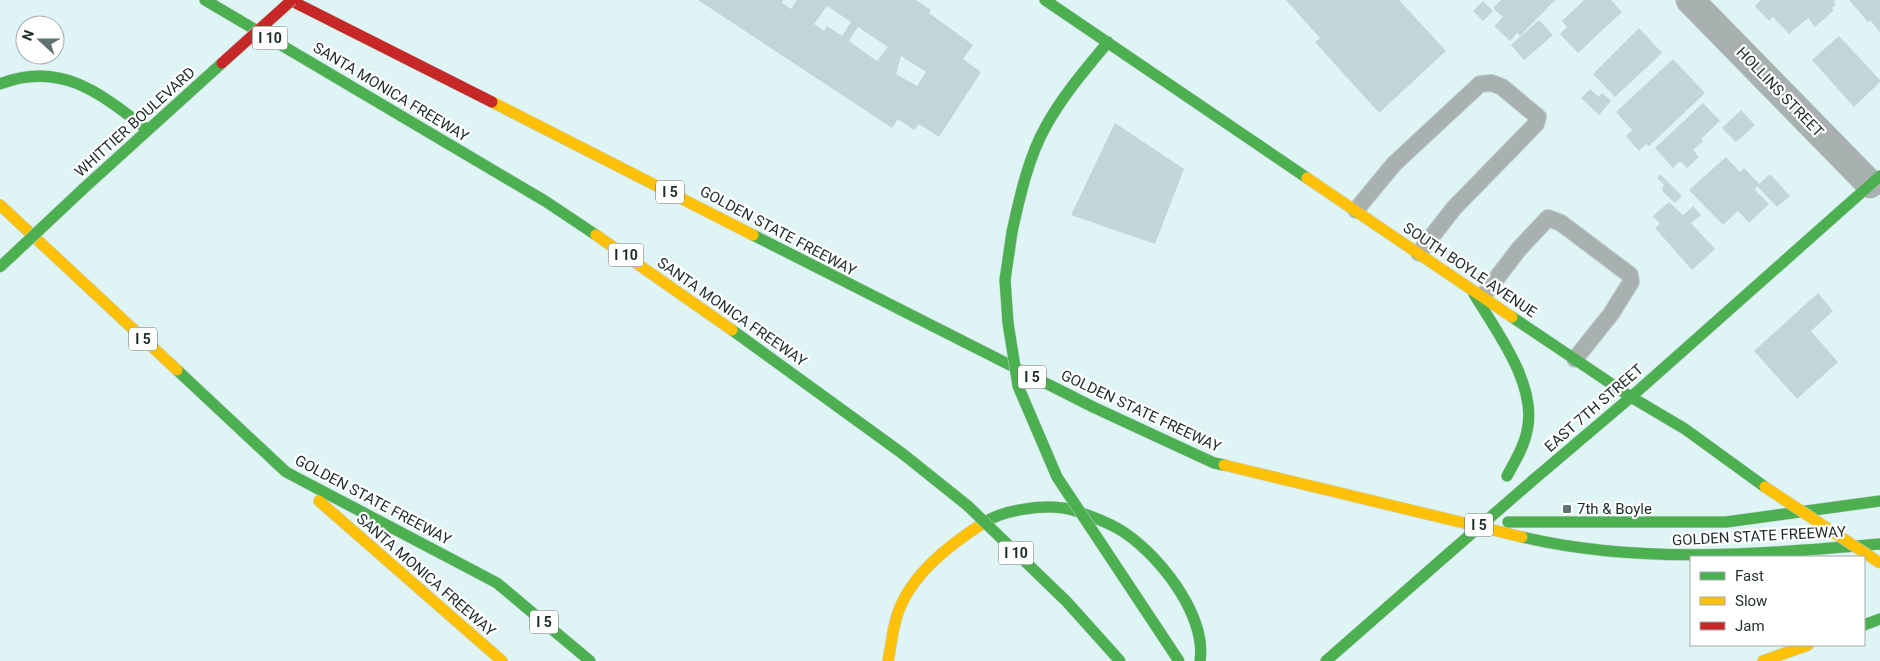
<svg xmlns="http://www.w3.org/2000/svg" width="1880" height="661" font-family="Roboto,sans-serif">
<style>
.building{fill:#c4d5d7;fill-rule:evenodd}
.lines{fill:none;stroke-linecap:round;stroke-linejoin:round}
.lane-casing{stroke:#becfcf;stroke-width:18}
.street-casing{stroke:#becfcf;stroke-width:29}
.fast-casing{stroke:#becfcf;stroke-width:12}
.slow-casing{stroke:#becfcf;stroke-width:12}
.jam-casing{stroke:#becfcf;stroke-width:12}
.lane{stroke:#a8b1af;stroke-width:16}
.street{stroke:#a8b1af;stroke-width:28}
.fast{stroke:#4caf50;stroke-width:11}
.slow{stroke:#ffc107;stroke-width:11}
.jam{stroke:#c62828;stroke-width:11}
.fast-bridge-casing{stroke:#becfcf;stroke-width:12;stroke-linecap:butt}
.slow-bridge-casing{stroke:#becfcf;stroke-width:12;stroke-linecap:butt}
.jam-bridge-casing{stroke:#becfcf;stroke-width:12;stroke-linecap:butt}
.fast-bridge{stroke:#4caf50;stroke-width:11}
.slow-bridge{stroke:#ffc107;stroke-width:11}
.jam-bridge{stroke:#c62828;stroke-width:11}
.poi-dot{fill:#607272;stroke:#fff;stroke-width:2}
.labels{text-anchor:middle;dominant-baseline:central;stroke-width:4.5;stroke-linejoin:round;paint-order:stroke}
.shield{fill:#fff;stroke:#606b6b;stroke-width:1}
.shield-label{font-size:14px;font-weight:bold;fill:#1c2c2b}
.street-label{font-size:15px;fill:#1c2c2b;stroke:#fff}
.poi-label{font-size:15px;fill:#1c2c2b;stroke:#fff;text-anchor:start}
</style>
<rect width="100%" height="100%" fill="#dff5f5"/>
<path class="building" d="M 698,0 L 783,0 L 782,3 L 791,9 L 797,0 L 916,0 L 931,10 L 929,13 L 973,45 L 963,59 L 981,72 L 939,137 L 919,124 L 914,130 L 898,119 L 892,128 ZM 827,6 L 851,22 L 842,36 L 827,26 L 824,31 L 814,24 ZM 858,27 L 888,47 L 877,61 L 849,41 ZM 901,56 L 926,72 L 917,86 L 896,74 Z
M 1286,0 L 1399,0 L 1446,51 L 1379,113 L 1315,42 L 1320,38 Z
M 1501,0 L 1555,0 L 1520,36 L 1517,33 L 1510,41 L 1494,26 L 1503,17 L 1493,8 Z
M 1584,0 L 1611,0 L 1622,12 L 1578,53 L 1560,34 L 1567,27 L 1562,21 Z
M 1761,0 L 1835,0 L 1834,2 L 1836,4 L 1832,8 L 1834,10 L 1815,27 L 1808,18 L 1789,34 L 1773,17 L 1769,21 L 1755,6 Z
M 1849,0 L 1880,0 L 1880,32 L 1870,20 L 1868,22 Z
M 1483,1 L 1493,11 L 1483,21 L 1473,11 Z
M 1539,20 L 1553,35 L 1524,60 L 1511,45 Z
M 1639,28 L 1662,53 L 1615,97 L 1593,74 Z
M 1839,36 L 1880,80 L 1880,82 L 1854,107 L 1812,60 Z
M 1673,59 L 1705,93 L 1649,146 L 1646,144 L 1639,151 L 1626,136 L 1632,130 L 1616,112 Z
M 1590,89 L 1599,97 L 1602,93 L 1611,101 L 1599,115 L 1581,98 Z
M 1703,103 L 1720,121 L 1701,139 L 1703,141 L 1693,150 L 1699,157 L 1687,168 L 1680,161 L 1673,168 L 1655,148 Z
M 1741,110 L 1755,125 L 1736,142 L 1722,128 Z
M 1115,123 L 1184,169 L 1155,244 L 1071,215 Z
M 1726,157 L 1740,172 L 1744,168 L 1759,184 L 1770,174 L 1790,196 L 1777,207 L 1757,186 L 1755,190 L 1769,204 L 1749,223 L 1738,211 L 1723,225 L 1689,190 Z
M 1660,174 L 1682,196 L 1675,203 L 1663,192 L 1662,188 L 1664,185 L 1657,178 Z
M 1669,202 L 1683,215 L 1693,206 L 1701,215 L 1691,223 L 1715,249 L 1692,270 L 1655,228 L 1660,224 L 1653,216 Z
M 1818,293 L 1833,311 L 1811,331 L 1838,362 L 1797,399 L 1754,351 Z"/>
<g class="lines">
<g class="lane-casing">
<path id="lane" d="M 1356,210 L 1394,164 L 1480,84 L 1492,83 L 1502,87 L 1538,117 L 1536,124 L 1454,208 L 1419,253
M 1483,296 L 1519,249 L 1548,218 L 1561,223 L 1630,275 L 1631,282 L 1611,314 L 1575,359"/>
</g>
<g class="street-casing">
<path id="street" d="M 1690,0 L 1870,184"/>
</g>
<g class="fast-casing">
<path id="fast" d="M 205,0 L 545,201 L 596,235
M 1045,0 L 1307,178
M 0,84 C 61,60 101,94 148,130
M 83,189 L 222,63
M 1012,232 C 1020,196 1028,158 1046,126 C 1063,95 1086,69 1108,42
M 753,235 L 1093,407 L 1214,463 L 1224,465
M 1474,294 C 1496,331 1538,385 1527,431 C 1524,447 1515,461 1507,476
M 1512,317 L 1631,397 L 1685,429 L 1765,487
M 732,330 L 903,454
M 177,370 L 286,472 L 497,583 L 590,661
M 1532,481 L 1631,397 L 1880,176
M 985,522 C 1004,510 1040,505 1063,508 C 1075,509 1106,522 1117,528 C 1156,550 1207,614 1200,661
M 1508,522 L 1726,522 L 1880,501
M 1522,537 C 1640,565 1760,554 1880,544
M 1864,625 L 1880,619
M 1326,661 L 1448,554"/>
</g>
<g class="slow-casing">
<path id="slow" d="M 492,102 L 753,235
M 1307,178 L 1512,317
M 0,205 L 177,370
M 596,235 L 732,330
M 1224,465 L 1522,537
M 319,501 L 502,661
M 888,661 C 891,647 892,633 896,619 C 908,576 949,545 985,522
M 1763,661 L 1808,645"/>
</g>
<g class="jam-casing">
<path id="jam" d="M 290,0 L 492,102"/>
</g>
<use href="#lane" class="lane"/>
<use href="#street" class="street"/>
<use href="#fast" class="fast"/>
<use href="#slow" class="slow"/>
<use href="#jam" class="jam"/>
<g class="fast-bridge-casing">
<path id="fast-bridge" d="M 1012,232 L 1005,280 L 1008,323 L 1018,386 L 1057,477 L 1179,661
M 0,267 L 83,189
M 903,454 L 968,506 L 1067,602 L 1120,661
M 1448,554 L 1532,481"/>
</g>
<g class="slow-bridge-casing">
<path id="slow-bridge" d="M 1765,487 L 1880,563"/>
</g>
<g class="jam-bridge-casing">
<path id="jam-bridge" d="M 222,63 L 292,0"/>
</g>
<use href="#fast-bridge" class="fast-bridge"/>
<use href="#slow-bridge" class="slow-bridge"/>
<use href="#jam-bridge" class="jam-bridge"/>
</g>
<rect class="poi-dot" x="1562" y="504" width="10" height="10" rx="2.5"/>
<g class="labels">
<g class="shield">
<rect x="252.5" y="26.5" width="35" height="23" rx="4"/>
<rect x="656" y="180.5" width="28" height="23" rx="4"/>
<rect x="608.5" y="243.5" width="35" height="23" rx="4"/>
<rect x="129" y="327.5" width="28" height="23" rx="4"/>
<rect x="1018" y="365.5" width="28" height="23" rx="4"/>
<rect x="1465" y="513.5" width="28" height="23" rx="4"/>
<rect x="998.5" y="541.5" width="35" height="23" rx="4"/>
<rect x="530" y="610.5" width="28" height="23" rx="4"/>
</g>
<g class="shield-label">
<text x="270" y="38">I 10</text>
<text x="670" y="192">I 5</text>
<text x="626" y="255">I 10</text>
<text x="143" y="339">I 5</text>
<text x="1032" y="377">I 5</text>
<text x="1479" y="525">I 5</text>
<text x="1016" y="553">I 10</text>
<text x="544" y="622">I 5</text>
</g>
<g class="street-label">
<text transform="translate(391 92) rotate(31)">SANTA MONICA FREEWAY</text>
<text transform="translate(1780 92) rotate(46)">HOLLINS STREET</text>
<text transform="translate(135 122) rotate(-42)">WHITTIER BOULEVARD</text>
<text transform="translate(778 231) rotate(28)">GOLDEN STATE FREEWAY</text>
<text transform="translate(1470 270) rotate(34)">SOUTH BOYLE AVENUE</text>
<text transform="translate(732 312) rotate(35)">SANTA MONICA FREEWAY</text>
<text transform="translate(1594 408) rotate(-41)">EAST 7TH STREET</text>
<text transform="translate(1141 411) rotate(25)">GOLDEN STATE FREEWAY</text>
<text transform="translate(373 500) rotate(28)">GOLDEN STATE FREEWAY</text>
<text transform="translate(1759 536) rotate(-3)">GOLDEN STATE FREEWAY</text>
<text transform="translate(426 575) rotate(41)">SANTA MONICA FREEWAY</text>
</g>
<g class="poi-label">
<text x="1577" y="509">7th &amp; Boyle</text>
</g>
</g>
<rect x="1690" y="556" width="175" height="90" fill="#ffffff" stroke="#a4abaa"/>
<rect x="1700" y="572" width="25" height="8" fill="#4caf50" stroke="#a4abaa"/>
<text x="1735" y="581" font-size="15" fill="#1c2c2b">Fast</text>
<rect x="1700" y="597" width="25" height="8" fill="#ffc107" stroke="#a4abaa"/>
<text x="1735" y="606" font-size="15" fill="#1c2c2b">Slow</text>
<rect x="1700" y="622" width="25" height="8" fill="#c62828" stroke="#a4abaa"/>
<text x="1735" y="631" font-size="15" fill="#1c2c2b">Jam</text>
<g transform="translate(40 40) rotate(291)"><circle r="24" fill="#ffffff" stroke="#a4abaa"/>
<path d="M0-4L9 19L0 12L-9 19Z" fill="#607272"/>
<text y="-8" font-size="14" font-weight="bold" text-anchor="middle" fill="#1c2c2b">N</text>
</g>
</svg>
